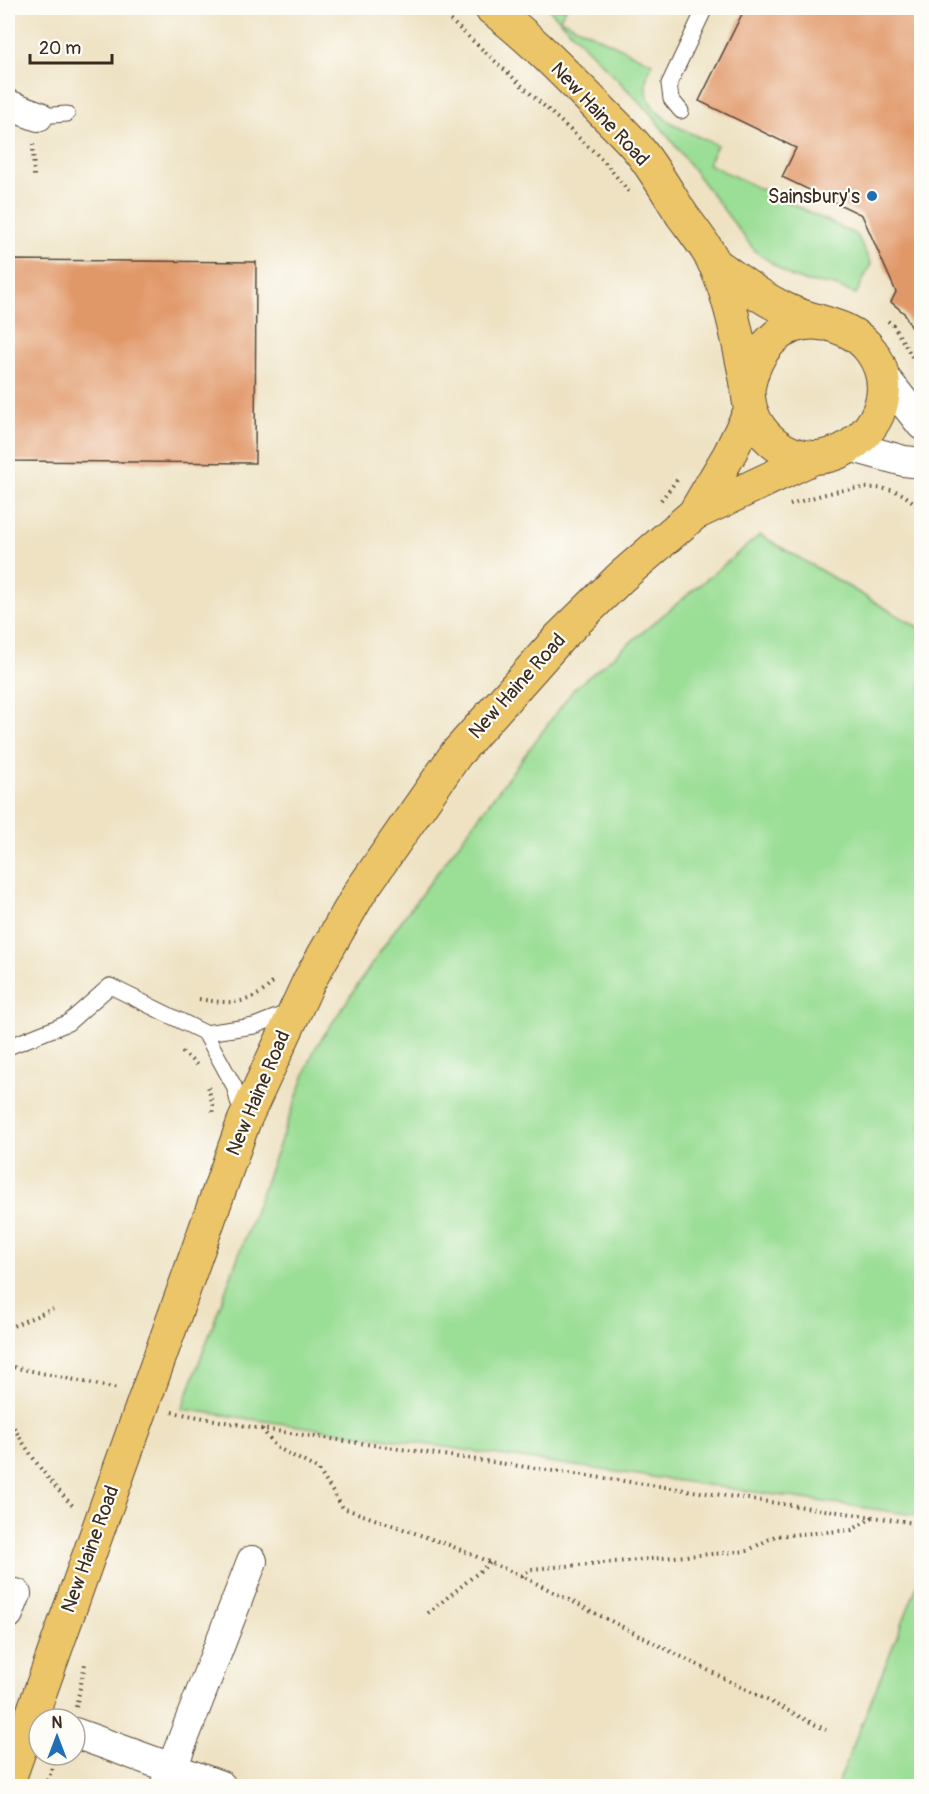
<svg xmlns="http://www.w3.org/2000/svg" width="929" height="1794" font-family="Pangolin,sans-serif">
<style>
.green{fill:#9bde96;stroke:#6b845a;stroke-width:1.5}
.building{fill:#e19869}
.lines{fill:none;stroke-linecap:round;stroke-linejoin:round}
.service-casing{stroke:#564637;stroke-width:17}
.minor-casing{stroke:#564637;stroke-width:32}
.primary-casing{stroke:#564637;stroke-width:35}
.path{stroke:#564637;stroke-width:4;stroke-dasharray:1.5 4.5;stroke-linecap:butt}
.service{stroke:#fff;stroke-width:15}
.minor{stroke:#fff;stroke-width:30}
.primary{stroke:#ecc569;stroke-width:33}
.poi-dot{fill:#1f6fb2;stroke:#fdfcf7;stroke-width:2}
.labels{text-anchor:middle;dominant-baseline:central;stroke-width:4.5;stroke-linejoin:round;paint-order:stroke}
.street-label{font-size:20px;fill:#3b2a1e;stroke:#fdfcf7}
.poi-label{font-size:20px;fill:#3b2a1e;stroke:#fdfcf7;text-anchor:end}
</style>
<rect width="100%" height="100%" fill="#fdfcf7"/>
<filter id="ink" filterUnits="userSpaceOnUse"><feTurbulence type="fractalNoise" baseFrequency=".0167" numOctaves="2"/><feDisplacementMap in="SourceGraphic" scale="12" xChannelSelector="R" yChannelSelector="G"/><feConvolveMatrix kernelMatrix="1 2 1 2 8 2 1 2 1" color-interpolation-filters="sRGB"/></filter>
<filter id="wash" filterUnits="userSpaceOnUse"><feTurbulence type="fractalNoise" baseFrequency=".008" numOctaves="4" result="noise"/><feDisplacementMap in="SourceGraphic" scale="24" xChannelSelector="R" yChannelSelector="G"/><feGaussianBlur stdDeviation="1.35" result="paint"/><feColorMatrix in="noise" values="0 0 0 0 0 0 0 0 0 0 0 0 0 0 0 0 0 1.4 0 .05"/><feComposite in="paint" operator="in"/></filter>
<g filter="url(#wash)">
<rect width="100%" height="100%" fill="#eee2c3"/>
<path class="green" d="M 548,8 L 566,8 L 560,19 L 652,63 C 627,112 683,129 717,145 L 708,164 L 857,235 L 871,264 L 856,294 L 832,285 L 808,282 L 790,276 L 755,251 L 651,114 Z
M 760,535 L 921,629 L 921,1516 L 182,1409 L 314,1050 L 396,928 L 574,689 Z
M 921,1576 L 921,1786 L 837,1786 Z"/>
<g id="blocks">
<path class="building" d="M 745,8 L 922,8 L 922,348 L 904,313 L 891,302 L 896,292 L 862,215 L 782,177 L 796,148 L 699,101 Z
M 8,260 L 256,262 L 255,463 L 8,461 Z"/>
</g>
</g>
<g filter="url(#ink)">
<use href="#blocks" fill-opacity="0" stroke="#564637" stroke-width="1.5"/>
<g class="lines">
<g class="service-casing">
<path id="service" d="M 681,111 L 671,99 L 669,84 L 705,8
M 38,116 L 67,114
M 205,1033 L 234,1086 L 242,1116
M 8,1047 L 68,1023 L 110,986 L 205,1033 L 254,1026 L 292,1011"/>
</g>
<g class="minor-casing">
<path id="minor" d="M 8,105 L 38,116
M 881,373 L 922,425
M 853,447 L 904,461 L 922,463
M 8,1614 L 16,1594
M 75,1733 L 221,1786
M 165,1786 L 252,1561"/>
</g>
<g class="primary-casing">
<path id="primary" d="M 491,8 C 530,37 564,73 598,107 C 611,121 627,135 639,150 C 655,170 668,193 682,215 C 693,230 707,247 715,264 C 731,300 738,340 746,379 C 748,389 748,400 751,410 C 755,423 764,435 774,443 C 832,490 915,412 871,351 C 851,323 816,324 787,310 C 761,298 738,280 714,263
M 748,390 C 754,352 780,317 823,324
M 694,514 L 729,455 L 751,410
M 8,1782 L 244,1121 L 309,981 L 360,892 L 456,754 L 560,637 L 621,577 L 694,514 L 813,458"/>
</g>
<path class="path" d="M 437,8 L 603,160 L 629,192
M 33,144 L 34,176
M 888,321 L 893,325 L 922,373
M 661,500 L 677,480
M 790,505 C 821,494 862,482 895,491 C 905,494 914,503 922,510
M 199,999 C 228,1004 251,1006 273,982
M 182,1052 L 197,1065
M 208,1087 L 213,1105 L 212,1115
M 8,1328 L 53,1309
M 8,1366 L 118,1389
M 172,1412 L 262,1429 L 922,1524
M 8,1417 C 26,1450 47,1480 74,1507
M 262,1429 L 276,1447 L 318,1469 L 343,1508 L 449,1545 L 522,1576 L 826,1730
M 522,1576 L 530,1569 L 747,1551 L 775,1536 L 852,1530 L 873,1517
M 428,1613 L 490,1563
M 76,1707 L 85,1664
M 45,1786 L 58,1755"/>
<use href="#service" class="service"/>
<use href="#minor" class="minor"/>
<use href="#primary" class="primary"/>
</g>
</g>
<circle class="poi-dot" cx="872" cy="196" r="6"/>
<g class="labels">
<g class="street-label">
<text transform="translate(600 114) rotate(47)">New Haine Road</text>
<text transform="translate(517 686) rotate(-48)">New Haine Road</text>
<text transform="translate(258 1093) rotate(-67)">New Haine Road</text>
<text transform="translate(90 1549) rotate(-70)">New Haine Road</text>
</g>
<g class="poi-label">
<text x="860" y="196">Sainsbury's</text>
</g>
</g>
<rect width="929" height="1794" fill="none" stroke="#fdfcf7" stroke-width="30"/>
<g transform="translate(57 1737)"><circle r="28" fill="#fdfcf7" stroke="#afa8a0" stroke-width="1.5"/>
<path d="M0-4.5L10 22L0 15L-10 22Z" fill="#1f6fb2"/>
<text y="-9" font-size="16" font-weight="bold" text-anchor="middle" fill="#3b2a1e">N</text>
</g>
<path d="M30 54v9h82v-9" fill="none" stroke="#3b2a1e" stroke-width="3"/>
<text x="39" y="54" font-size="18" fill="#3b2a1e" stroke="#fdfcf7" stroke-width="4.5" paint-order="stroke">20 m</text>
</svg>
